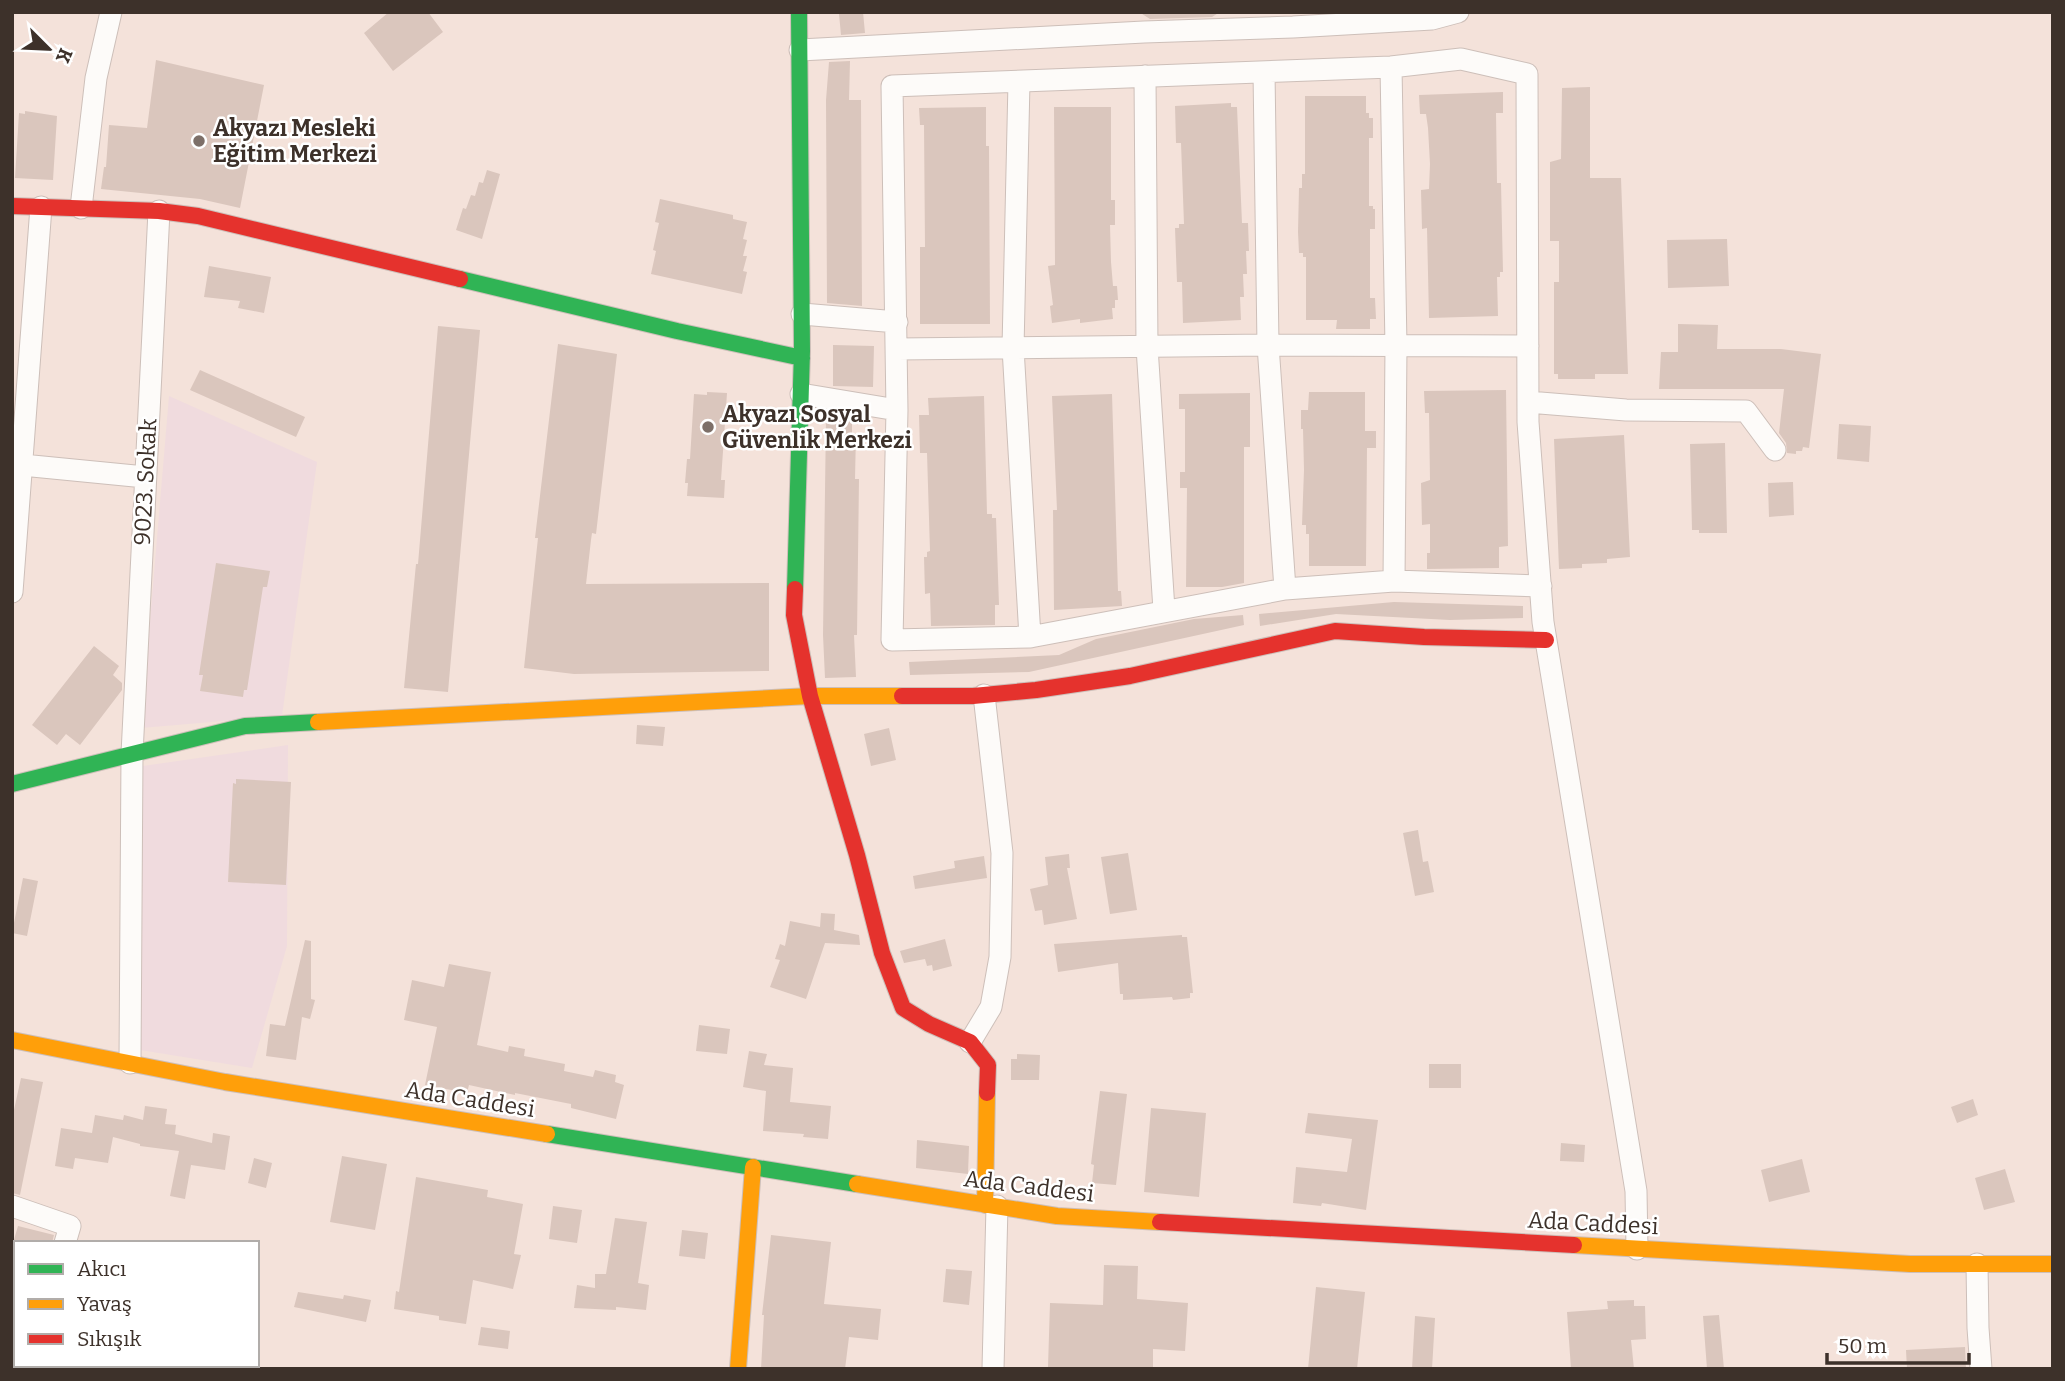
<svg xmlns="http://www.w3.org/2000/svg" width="2065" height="1381" font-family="Bitter,serif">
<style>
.education{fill:#f0dbde}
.building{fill:#dac6bd}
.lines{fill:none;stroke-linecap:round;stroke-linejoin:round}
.street-casing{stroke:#cdbfb9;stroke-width:23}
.fast-casing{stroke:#cdbfb9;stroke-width:18}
.slow-casing{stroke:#cdbfb9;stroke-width:18}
.jam-casing{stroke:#cdbfb9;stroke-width:18}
.street{stroke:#fdfbf9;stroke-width:21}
.fast{stroke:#30b455;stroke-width:16}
.slow{stroke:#ff9f0a;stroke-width:16}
.jam{stroke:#e5322d;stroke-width:16}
.poi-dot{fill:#7d6f68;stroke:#fff;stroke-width:2.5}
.labels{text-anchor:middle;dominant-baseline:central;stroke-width:5;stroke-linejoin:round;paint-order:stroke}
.poi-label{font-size:23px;font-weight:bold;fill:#3d312a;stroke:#fff;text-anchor:start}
.street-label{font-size:23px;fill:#3d312a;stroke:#fff}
</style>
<rect width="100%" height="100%" fill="#f4e2da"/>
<path class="education" d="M 169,396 L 317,462 L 282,716 L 141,728 Z
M 288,745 L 287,946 L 252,1068 L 140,1050 L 143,766 Z"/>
<path class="building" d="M 389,12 L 428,12 L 443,32 L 393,71 L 364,33 Z
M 863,12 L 865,33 L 841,35 L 839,14 Z
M 1139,12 L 1220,12 L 1212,17 L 1150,19 Z
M 156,60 L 264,85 L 240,208 L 200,199 L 101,189 L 104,167 L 106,167 L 109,125 L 147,128 Z
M 850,61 L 849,100 L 861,100 L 862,306 L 827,303 L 826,100 L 829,62 Z
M 1590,87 L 1590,178 L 1621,178 L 1628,374 L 1595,374 L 1595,379 L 1558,379 L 1558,374 L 1554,374 L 1554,282 L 1559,282 L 1559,241 L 1550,241 L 1550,162 L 1561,159 L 1562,88 Z
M 1503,92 L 1503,113 L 1496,113 L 1497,183 L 1501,183 L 1503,272 L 1500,272 L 1500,277 L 1497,277 L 1498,316 L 1429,318 L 1427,228 L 1422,229 L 1421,190 L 1429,189 L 1430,164 L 1428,128 L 1426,114 L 1420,114 L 1419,95 Z
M 1305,96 L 1366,96 L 1366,113 L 1369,113 L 1369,118 L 1373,118 L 1373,138 L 1369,138 L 1369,206 L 1373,206 L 1373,209 L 1375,209 L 1375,229 L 1370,229 L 1370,298 L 1375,298 L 1376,319 L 1370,319 L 1370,329 L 1336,329 L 1337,320 L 1306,320 L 1306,257 L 1303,257 L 1303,253 L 1299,253 L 1298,232 L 1299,188 L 1302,188 L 1302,174 L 1305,174 Z
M 1231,103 L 1231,107 L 1237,107 L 1242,223 L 1248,223 L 1249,251 L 1246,251 L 1247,274 L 1243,274 L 1244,297 L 1240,297 L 1241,320 L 1183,323 L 1182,282 L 1177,282 L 1175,228 L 1179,228 L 1179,224 L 1184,224 L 1181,143 L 1176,143 L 1175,106 Z
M 986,107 L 986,146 L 989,146 L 990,324 L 920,324 L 920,247 L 925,247 L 924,125 L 920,125 L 919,108 Z
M 1054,107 L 1111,107 L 1111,200 L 1115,200 L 1115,225 L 1110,225 L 1111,262 L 1113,286 L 1117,286 L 1118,300 L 1115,300 L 1115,308 L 1112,308 L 1113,319 L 1080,323 L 1080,319 L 1052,323 L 1050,306 L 1053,305 L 1048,266 L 1055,265 Z
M 25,111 L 57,116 L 53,180 L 15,178 L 19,113 L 25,114 Z
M 487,170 L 500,174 L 482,239 L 456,230 L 463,208 L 466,209 L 471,195 L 475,196 L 479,182 L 483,183 Z
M 660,199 L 733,215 L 733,219 L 747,222 L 743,239 L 747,240 L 743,256 L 747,256 L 743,271 L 747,272 L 742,294 L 651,274 L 656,251 L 653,250 L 659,223 L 655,222 Z
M 1727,239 L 1729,286 L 1668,288 L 1667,240 Z
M 209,266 L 271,277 L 264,313 L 238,308 L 240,301 L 204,297 Z
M 1678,324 L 1718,325 L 1717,349 L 1781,349 L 1821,354 L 1809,448 L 1803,447 L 1802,451 L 1796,451 L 1796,454 L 1787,453 L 1786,443 L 1779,433 L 1784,389 L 1659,389 L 1661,352 L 1678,352 Z
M 438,326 L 480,330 L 448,692 L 404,688 L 416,564 L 418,564 Z
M 558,344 L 617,354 L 596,534 L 592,533 L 591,540 L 586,584 L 769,583 L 769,671 L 574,674 L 524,668 L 538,538 L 535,538 Z
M 833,345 L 874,346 L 873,387 L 833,386 Z
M 200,370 L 305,417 L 296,437 L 190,390 Z
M 1506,390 L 1508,546 L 1499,547 L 1499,568 L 1427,569 L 1427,553 L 1430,553 L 1430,524 L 1422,525 L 1421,483 L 1430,480 L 1429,413 L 1425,413 L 1424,391 Z
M 707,392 L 727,393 L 721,480 L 725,480 L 724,498 L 687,496 L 688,483 L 685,483 L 687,459 L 690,459 L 694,394 L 707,395 Z
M 1309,392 L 1365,392 L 1365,431 L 1376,431 L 1376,448 L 1367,448 L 1366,566 L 1309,566 L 1309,534 L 1306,534 L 1306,525 L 1302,525 L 1304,470 L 1303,429 L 1301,429 L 1301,410 L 1308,410 Z
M 1250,393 L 1250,447 L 1244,447 L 1244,583 L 1222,587 L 1186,587 L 1187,488 L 1180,488 L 1180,472 L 1185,472 L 1185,409 L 1179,409 L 1179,394 Z
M 1112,394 L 1118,591 L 1121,591 L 1122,606 L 1054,610 L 1053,510 L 1057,510 L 1052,396 Z
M 984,396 L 987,514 L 992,514 L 992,518 L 996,518 L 999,605 L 995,605 L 995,625 L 931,626 L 930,593 L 925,594 L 924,557 L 927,557 L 927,552 L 930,551 L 927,453 L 920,453 L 919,415 L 929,415 L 928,398 Z
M 826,419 L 852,419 L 852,433 L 856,433 L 855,479 L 859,479 L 857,635 L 854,635 L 856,677 L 825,678 L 823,635 Z
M 1839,424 L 1871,426 L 1869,462 L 1837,459 Z
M 1624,435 L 1630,557 L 1607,559 L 1607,563 L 1582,564 L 1582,568 L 1559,569 L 1554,439 Z
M 1725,443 L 1727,533 L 1699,533 L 1699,530 L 1692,530 L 1690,444 Z
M 1793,482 L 1794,515 L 1769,517 L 1768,483 Z
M 216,563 L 270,571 L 267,587 L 263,587 L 247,690 L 244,690 L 243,697 L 200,691 L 203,675 L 199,675 Z
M 1394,602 L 1523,606 L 1523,618 L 1450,620 L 1336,614 L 1260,626 L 1259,614 Z
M 1243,615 L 1244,625 L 1029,672 L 910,675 L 909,662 L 1059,655 L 1096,639 L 1194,619 Z
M 94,646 L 119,666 L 113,675 L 122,683 L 122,690 L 80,745 L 66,734 L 57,745 L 32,725 Z
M 637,725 L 665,727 L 663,746 L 636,744 Z
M 889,728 L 896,760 L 871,766 L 864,734 Z
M 236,779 L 291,782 L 286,885 L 228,882 L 233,783 L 236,784 Z
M 1418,830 L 1423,862 L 1428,861 L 1434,892 L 1415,896 L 1403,833 Z
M 1128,853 L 1137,910 L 1110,914 L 1101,857 Z
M 1069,854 L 1070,868 L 1067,868 L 1077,919 L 1044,925 L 1042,910 L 1035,911 L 1030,889 L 1048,885 L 1045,857 Z
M 984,856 L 987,878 L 915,889 L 913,876 L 955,868 L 954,861 Z
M 23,878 L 38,881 L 27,936 L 12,933 Z
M 821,913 L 835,914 L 834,930 L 859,935 L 860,945 L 825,943 L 806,999 L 770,987 L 780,960 L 775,959 L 780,944 L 785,946 L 790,921 L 820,927 Z
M 1182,935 L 1182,937 L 1187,937 L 1193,993 L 1190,993 L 1190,998 L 1173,1000 L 1172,997 L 1123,1000 L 1123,994 L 1120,994 L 1118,963 L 1058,972 L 1054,944 Z
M 945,939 L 952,966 L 933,971 L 932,965 L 927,966 L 925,959 L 904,963 L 900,951 Z
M 305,940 L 311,941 L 311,999 L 315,1000 L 310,1019 L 302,1017 L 296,1060 L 266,1056 L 270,1024 L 285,1026 Z
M 449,964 L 491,972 L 477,1045 L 508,1052 L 509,1046 L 525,1049 L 524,1056 L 565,1064 L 564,1071 L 593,1077 L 595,1070 L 616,1075 L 615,1082 L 624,1085 L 616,1119 L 571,1108 L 571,1104 L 515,1093 L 515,1095 L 469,1085 L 467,1093 L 425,1085 L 437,1027 L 404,1020 L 412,980 L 444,987 Z
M 699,1025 L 730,1029 L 727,1054 L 696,1051 Z
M 749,1051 L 767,1054 L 764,1065 L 793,1068 L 790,1102 L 831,1106 L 828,1139 L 803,1137 L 804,1134 L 763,1131 L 766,1091 L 743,1087 Z
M 1017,1054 L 1040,1055 L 1039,1080 L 1011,1080 L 1011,1059 L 1017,1059 Z
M 1429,1064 L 1461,1064 L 1461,1088 L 1429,1088 Z
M 21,1078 L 43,1082 L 20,1195 L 12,1193 L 12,1119 Z
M 1100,1091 L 1127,1094 L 1116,1185 L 1092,1183 L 1094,1165 L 1091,1164 Z
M 1973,1099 L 1978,1115 L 1957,1123 L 1951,1107 Z
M 145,1106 L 167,1109 L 165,1124 L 176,1125 L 175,1134 L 212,1143 L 213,1133 L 230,1136 L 225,1170 L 191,1165 L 185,1199 L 170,1196 L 179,1151 L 140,1146 L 140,1144 L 113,1137 L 108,1163 L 75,1158 L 73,1169 L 55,1166 L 61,1128 L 92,1133 L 95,1115 L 123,1120 L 124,1115 L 143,1120 Z
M 1151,1108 L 1206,1113 L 1199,1197 L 1144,1192 Z
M 1308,1113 L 1378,1120 L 1366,1210 L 1322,1203 L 1321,1206 L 1293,1203 L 1296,1167 L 1347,1172 L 1352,1139 L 1305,1133 Z
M 917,1140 L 969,1146 L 968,1174 L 916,1168 Z
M 1561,1143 L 1585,1145 L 1584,1162 L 1560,1161 Z
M 342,1156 L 387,1164 L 375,1230 L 330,1222 Z
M 254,1158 L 272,1163 L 266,1188 L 248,1183 Z
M 1802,1159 L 1810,1192 L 1769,1202 L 1761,1170 Z
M 2005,1169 L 2015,1202 L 1984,1210 L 1975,1178 Z
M 416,1177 L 488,1190 L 487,1197 L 523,1204 L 514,1254 L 521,1255 L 513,1289 L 473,1280 L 466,1324 L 439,1320 L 439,1316 L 394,1309 L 396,1291 L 399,1292 Z
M 553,1206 L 582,1210 L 577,1243 L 549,1239 Z
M 615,1218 L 647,1222 L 638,1283 L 649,1285 L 646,1310 L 616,1307 L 616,1310 L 574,1308 L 577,1285 L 595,1288 L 595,1274 L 606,1274 Z
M 18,1226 L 54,1235 L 52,1243 L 13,1243 Z
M 682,1230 L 708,1233 L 705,1259 L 679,1256 Z
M 771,1235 L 831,1242 L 824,1304 L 881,1309 L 878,1340 L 849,1337 L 845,1369 L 761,1369 L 764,1315 L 762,1315 Z
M 1104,1265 L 1138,1266 L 1137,1299 L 1188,1303 L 1185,1351 L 1153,1349 L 1153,1369 L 1048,1367 L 1050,1303 L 1103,1305 Z
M 946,1269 L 972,1271 L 969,1305 L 943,1302 Z
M 1316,1287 L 1365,1292 L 1357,1369 L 1308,1369 Z
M 298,1292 L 343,1299 L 344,1295 L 371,1300 L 366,1322 L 294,1307 Z
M 1634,1300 L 1634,1306 L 1645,1306 L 1646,1339 L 1631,1340 L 1634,1369 L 1571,1369 L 1567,1312 L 1608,1309 L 1607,1301 Z
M 1719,1315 L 1724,1369 L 1707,1369 L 1703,1316 Z
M 1415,1316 L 1435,1318 L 1432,1369 L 1412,1369 Z
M 481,1327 L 510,1331 L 508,1349 L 478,1345 Z
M 1965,1347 L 1966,1369 L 1907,1369 L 1906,1350 Z"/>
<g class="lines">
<g class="street-casing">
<path id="street" d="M 800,50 L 1144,32 L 1293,27 L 1432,19 L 1458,12
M 1391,67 L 1396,346 L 1394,581
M 1264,72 L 1268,345 L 1285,589
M 1145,76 L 1147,347 L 1164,610
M 1019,82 L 1013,348 L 1030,637
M 81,208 L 96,78 L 111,12
M 802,314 L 897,322
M 897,349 L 1268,345 L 1528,346
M 801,394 L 897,410
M 1528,402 L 1626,410 L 1746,411 L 1775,450
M 12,464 L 145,477
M 1541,586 L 1394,581 L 1285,589 L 1030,637 L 892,640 L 897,410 L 892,86 L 1391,67 L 1461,59 L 1527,74 L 1528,422 L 1543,622 L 1636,1191 L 1637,1249
M 12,592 L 41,207
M 970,1042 L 991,1007 L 1000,957 L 1002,853 L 984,695
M 130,1063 L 132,754 L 159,211
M 12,1206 L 70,1226 L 65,1243
M 1977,1264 L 1978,1328 L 1981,1369
M 12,1296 L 16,1297
M 993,1369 L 997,1206"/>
</g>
<g class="fast-casing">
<path id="fast" d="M 460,279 L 677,331 L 802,358
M 795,589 L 802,351 L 799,12
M 12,784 L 245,726 L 318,722
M 547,1134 L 857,1184"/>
</g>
<g class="slow-casing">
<path id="slow" d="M 318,722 L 810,696 L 902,696
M 12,1040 L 225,1082 L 547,1134
M 857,1184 L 1057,1216 L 1160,1222
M 985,1205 L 987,1093
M 1574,1245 L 1910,1264 L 2053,1264
M 738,1369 L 753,1167"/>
</g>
<g class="jam-casing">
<path id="jam" d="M 12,206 L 159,211 L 198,216 L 460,279
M 795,589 L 794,615 L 810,696 L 857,855 L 882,953 L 903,1008 L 929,1024 L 970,1042 L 988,1065 L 987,1093
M 902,696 L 973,696 L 1036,690 L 1130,676 L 1335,631 L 1424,637 L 1546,640
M 1160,1222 L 1574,1245"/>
</g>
<use href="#street" class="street"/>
<use href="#fast" class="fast"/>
<use href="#slow" class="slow"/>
<use href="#jam" class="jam"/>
</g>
<g class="poi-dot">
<circle cx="199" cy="141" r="7"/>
<circle cx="708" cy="427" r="7"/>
</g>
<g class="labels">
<g class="poi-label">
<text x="213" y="128">Akyazı Mesleki<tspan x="213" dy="26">Eğitim Merkezi</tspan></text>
<text x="722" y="414">Akyazı Sosyal<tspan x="722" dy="26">Güvenlik Merkezi</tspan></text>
</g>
<g class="street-label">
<text transform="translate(145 482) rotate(-87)">9023. Sokak</text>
<text transform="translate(470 1099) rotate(9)">Ada Caddesi</text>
<text transform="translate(1029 1186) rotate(7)">Ada Caddesi</text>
<text transform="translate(1593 1223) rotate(3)">Ada Caddesi</text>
</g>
</g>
<rect width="2065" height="1381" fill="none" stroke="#3d312a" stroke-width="28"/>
<rect x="14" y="1241" width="245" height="126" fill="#ffffff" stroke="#b1adaa" stroke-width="2"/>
<rect x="28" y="1264" width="35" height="10" fill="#30b455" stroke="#b1adaa" stroke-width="2"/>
<text x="77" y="1276" font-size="21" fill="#3d312a">Akıcı</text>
<rect x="28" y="1299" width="35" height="10" fill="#ff9f0a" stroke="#b1adaa" stroke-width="2"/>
<text x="77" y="1311" font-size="21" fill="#3d312a">Yavaş</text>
<rect x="28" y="1334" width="35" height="10" fill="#e5322d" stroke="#b1adaa" stroke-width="2"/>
<text x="77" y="1346" font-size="21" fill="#3d312a">Sıkışık</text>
<g transform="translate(49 49) rotate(114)" stroke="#ffffff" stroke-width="5" paint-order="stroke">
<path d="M0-5L12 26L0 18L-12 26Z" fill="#3d312a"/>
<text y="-10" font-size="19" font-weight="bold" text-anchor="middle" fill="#3d312a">K</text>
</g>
<path d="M1827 1353v10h142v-10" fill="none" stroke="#3d312a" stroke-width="3.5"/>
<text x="1838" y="1353" font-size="21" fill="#3d312a" stroke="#ffffff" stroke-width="5" paint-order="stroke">50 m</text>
</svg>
